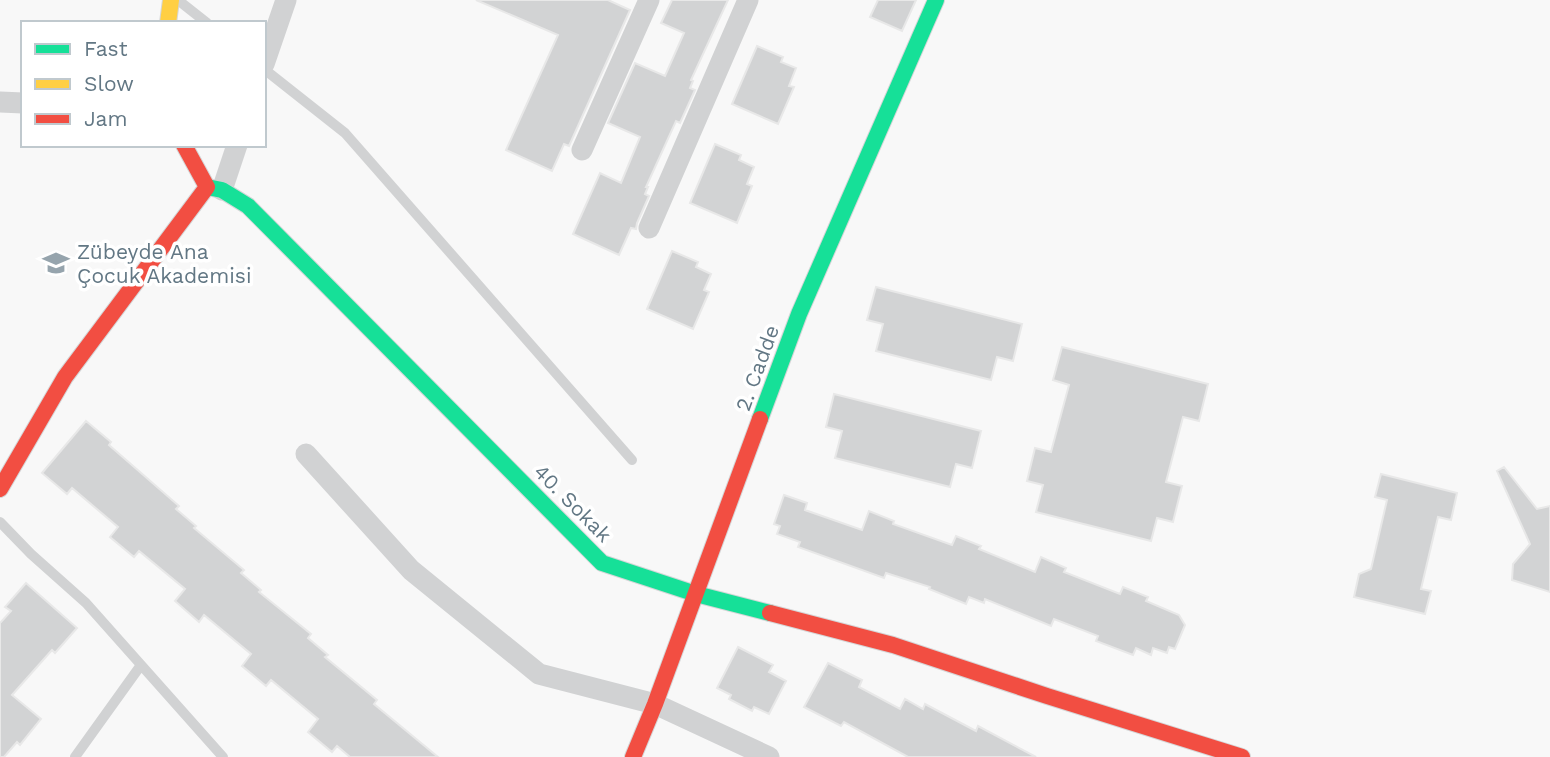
<svg xmlns="http://www.w3.org/2000/svg" width="1550" height="757" font-family="'Work Sans',sans-serif">
<style>
.building{fill:#d2d3d4;stroke:#e8e8e8;stroke-width:2}
.lines{fill:none;stroke-linecap:round;stroke-linejoin:round}
.fast-casing{stroke:#d5d6d7;stroke-width:18}
.slow-casing{stroke:#d5d6d7;stroke-width:18}
.jam-casing{stroke:#d5d6d7;stroke-width:18}
.lane{stroke:#d1d2d3;stroke-width:10}
.street{stroke:#d1d2d3;stroke-width:21}
.fast{stroke:#16e098;stroke-width:16}
.slow{stroke:#ffcf43;stroke-width:16}
.jam{stroke:#f24e42;stroke-width:16}
.labels{text-anchor:middle;dominant-baseline:central;stroke-width:7;stroke-linejoin:round;paint-order:stroke}
.poi-label{font-size:21px;fill:#627784;stroke:#fff;text-anchor:start}
.street-label{font-size:21px;fill:#627784;stroke:#fff}
</style>
<rect width="100%" height="100%" fill="#f8f8f8"/>
<path class="building" d="M 476,0 L 608,0 L 630,10 L 569,146 L 564,144 L 552,171 L 506,150 L 558,35 Z
M 672,0 L 728,0 L 691,80 L 693,81 L 690,88 L 695,90 L 680,123 L 676,121 L 646,187 L 648,187 L 645,194 L 649,196 L 637,223 L 636,229 L 631,228 L 619,255 L 573,234 L 600,173 L 621,183 L 640,137 L 608,123 L 635,63 L 665,76 L 684,33 L 661,23 Z
M 878,0 L 916,0 L 902,31 L 870,17 Z
M 757,46 L 783,57 L 781,62 L 796,68 L 789,86 L 794,87 L 778,124 L 732,104 Z
M 715,144 L 741,155 L 739,160 L 754,167 L 747,184 L 752,186 L 737,223 L 690,203 Z
M 672,251 L 698,262 L 696,267 L 711,274 L 704,290 L 709,292 L 693,329 L 647,309 Z
M 876,287 L 1022,324 L 1013,361 L 997,357 L 991,380 L 876,351 L 883,324 L 867,320 Z
M 1062,347 L 1208,384 L 1199,421 L 1183,417 L 1166,482 L 1182,486 L 1173,522 L 1157,518 L 1151,541 L 1036,512 L 1043,485 L 1027,481 L 1035,448 L 1051,452 L 1069,385 L 1053,380 Z
M 834,394 L 981,431 L 972,468 L 956,464 L 950,487 L 835,458 L 842,431 L 826,427 Z
M 86,421 L 111,442 L 109,445 L 179,506 L 176,509 L 196,526 L 194,528 L 244,570 L 241,573 L 261,590 L 259,592 L 311,634 L 308,638 L 328,655 L 325,657 L 377,700 L 374,704 L 438,757 L 350,757 L 337,746 L 332,752 L 308,732 L 318,719 L 271,680 L 266,686 L 242,666 L 251,654 L 204,615 L 199,622 L 175,601 L 185,589 L 139,551 L 134,557 L 110,537 L 118,527 L 72,488 L 67,494 L 42,473 Z
M 1504,467 L 1537,509 L 1550,506 L 1550,592 L 1512,580 L 1513,564 L 1530,544 L 1497,471 Z
M 1381,474 L 1457,493 L 1451,520 L 1438,517 L 1421,589 L 1431,591 L 1425,614 L 1354,597 L 1359,574 L 1371,569 L 1387,500 L 1375,497 Z
M 784,495 L 807,503 L 805,510 L 862,530 L 869,511 L 894,521 L 893,524 L 952,545 L 956,536 L 981,546 L 979,549 L 1035,572 L 1041,557 L 1066,568 L 1064,572 L 1120,594 L 1123,587 L 1148,597 L 1146,601 L 1179,615 L 1185,625 L 1175,649 L 1169,647 L 1167,653 L 1153,648 L 1151,655 L 1136,648 L 1133,655 L 1096,641 L 1098,636 L 1054,619 L 1051,626 L 985,599 L 984,603 L 969,597 L 966,604 L 929,589 L 930,587 L 886,573 L 884,578 L 798,547 L 800,542 L 777,534 L 780,526 L 774,524 Z
M 26,583 L 77,628 L 55,653 L 52,650 L 12,695 L 41,719 L 20,745 L 17,742 L 4,757 L 0,757 L 0,623 L 11,611 L 5,607 Z
M 738,647 L 773,665 L 769,672 L 786,681 L 769,714 L 754,707 L 752,711 L 729,699 L 731,695 L 717,688 Z
M 828,663 L 862,680 L 859,687 L 900,709 L 905,699 L 923,709 L 925,704 L 976,731 L 978,726 L 1036,757 L 908,757 L 844,722 L 841,726 L 804,707 Z"/>
<g class="lines">
<g class="fast-casing">
<path id="fast" d="M 207,187 L 222,190 L 248,206 L 602,563 L 696,594 L 770,613
M 760,419 L 799,314 L 936,0"/>
</g>
<g class="slow-casing">
<path id="slow" d="M 168,23 L 171,0"/>
</g>
<g class="jam-casing">
<path id="jam" d="M 0,489 L 65,377 L 207,187 L 184,145
M 770,613 L 893,645 L 1047,696 L 1242,757
M 633,757 L 655,704 L 760,419"/>
</g>
<path class="lane" d="M 178,0 L 207,23
M 264,69 L 345,133 L 632,460
M 0,522 L 31,554 L 86,603 L 223,757
M 75,757 L 141,665"/>
<path class="street" d="M 264,64 L 286,0
M 0,102 L 23,103
M 582,150 L 649,0
M 222,190 L 237,145
M 649,228 L 748,0
M 306,454 L 411,570 L 539,674 L 655,704 L 769,757"/>
<use href="#fast" class="fast"/>
<use href="#slow" class="slow"/>
<use href="#jam" class="jam"/>
</g>
<defs>
<g id="school-bare" transform="scale(2.1)"><path d="M0-5L7-2L0 1L-7-2ZM-4 1L0 2.5L4 1V4Q0 6-4 4Z" fill="#96a4ad" stroke="#fff" stroke-width="2.5" paint-order="stroke"/></g>
</defs>
<g fill-rule="evenodd">
<use href="#school-bare" x="56" y="263"/>
</g>
<g class="labels">
<g class="poi-label">
<text x="77" y="251">Zübeyde Ana<tspan x="77" dy="24">Çocuk Akademisi</tspan></text>
</g>
<g class="street-label">
<text transform="translate(757 368) rotate(-70)">2. Cadde</text>
<text transform="translate(573 503) rotate(45)">40. Sokak</text>
</g>
</g>
<rect x="21" y="21" width="245" height="126" fill="#ffffff" stroke="#c0c9ce" stroke-width="2"/>
<rect x="35" y="44" width="35" height="10" fill="#16e098" stroke="#c0c9ce" stroke-width="2"/>
<text x="84" y="56" font-size="21" fill="#627784">Fast</text>
<rect x="35" y="79" width="35" height="10" fill="#ffcf43" stroke="#c0c9ce" stroke-width="2"/>
<text x="84" y="91" font-size="21" fill="#627784">Slow</text>
<rect x="35" y="114" width="35" height="10" fill="#f24e42" stroke="#c0c9ce" stroke-width="2"/>
<text x="84" y="126" font-size="21" fill="#627784">Jam</text>
</svg>
